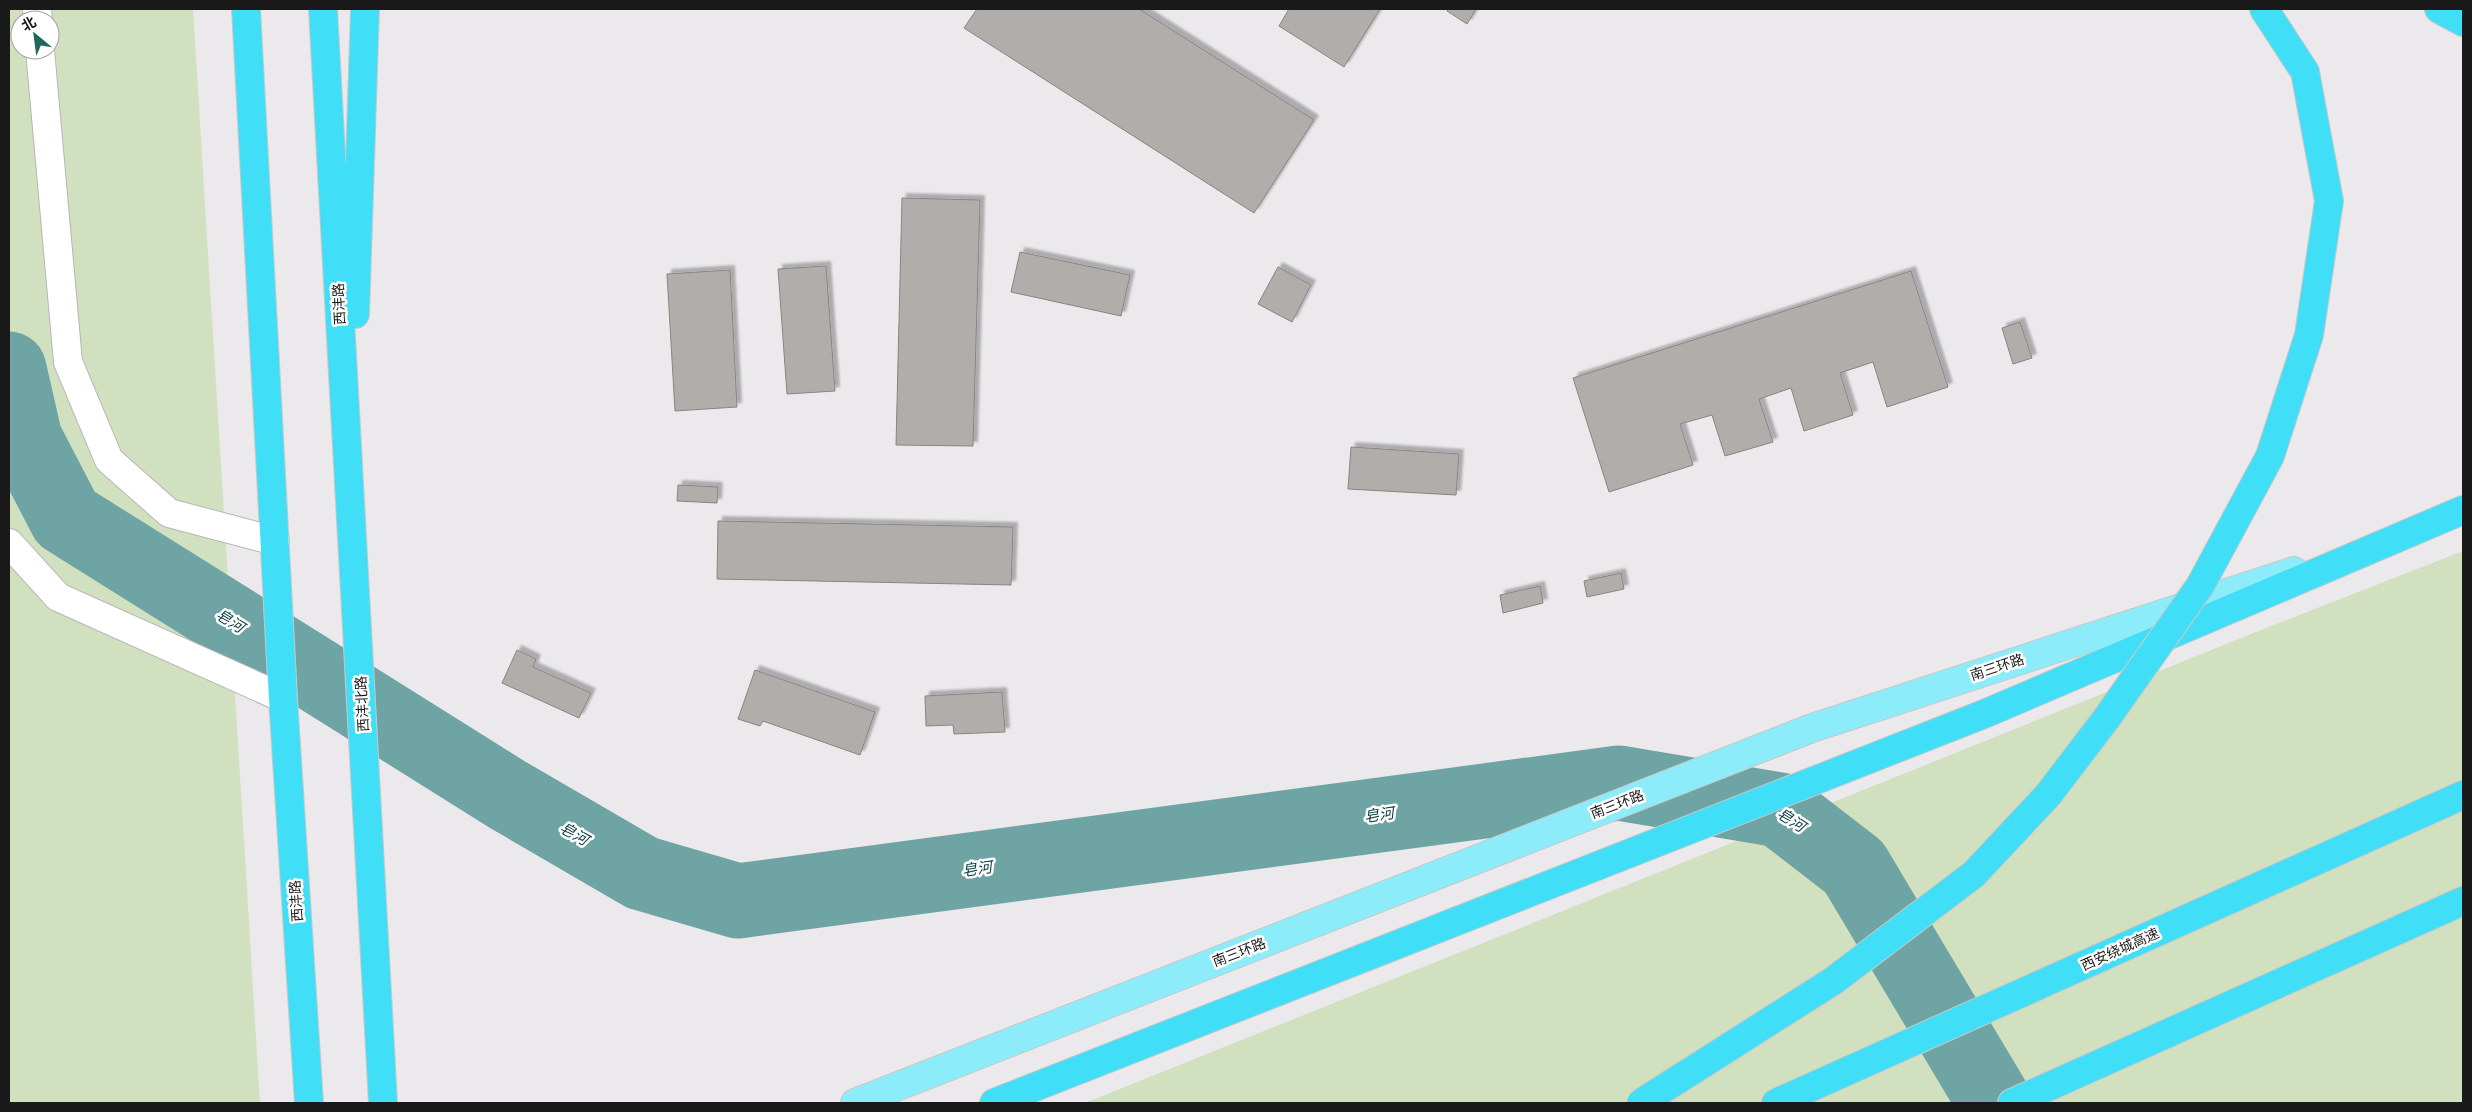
<svg xmlns="http://www.w3.org/2000/svg" width="2472" height="1112" font-family="'Work Sans','Noto Sans SC',sans-serif">
<style>
.green{fill:#d1e0be;fill-rule:evenodd}
.lines{fill:none;stroke-linecap:round;stroke-linejoin:round}
.river{stroke:#6fa4a5;stroke-width:75}
.building{fill:#b1adab;stroke:#878482;filter:url(#shadow)}
.minor-casing{stroke:#b8b5b8;stroke-width:30}
.major-casing{stroke:#c8c8c8;stroke-width:30}
.highway-casing{stroke:#c8c8c8;stroke-width:30}
.minor{stroke:#fff;stroke-width:28}
.major{stroke:#8decfa;stroke-width:28}
.highway{stroke:#41dff7;stroke-width:28}
.highway-bridge-casing{stroke:#c8c8c8;stroke-width:30;stroke-linecap:butt}
.highway-bridge{stroke:#41dff7;stroke-width:28}
.labels{text-anchor:middle;dominant-baseline:central;stroke-width:5;stroke-linejoin:round;paint-order:stroke}
.street-label{font-size:14px;fill:#1a191a;stroke:#fff}
.water-label{font-size:15px;font-style:italic;fill:#0f4143;stroke:#fff}
</style>
<defs>
<filter id="shadow"><feDropShadow dx="4.5" dy="-4.5" stdDeviation="1" flood-color="#0004"/></filter>
</defs>
<rect width="100%" height="100%" fill="#ebe9ec"/>
<path class="green" d="M 9,9 L 193,9 L 260,1103 L 9,1103 ZM 20,20 L 50,20 L 50,50 L 20,50 Z
M 2463,551 L 2463,1103 L 1085,1103 L 2266,628 Z"/>
<g class="lines">
<path class="river" d="M 9,369 L 25,439 L 66,518 L 508,795 L 642,873 L 738,901 L 1619,783 L 1780,810 L 1854,867 L 1995,1103"/>
</g>
<path class="building" d="M 977,9 L 1139,9 L 1314,120 L 1254,213 L 964,28 Z
M 1289,9 L 1380,9 L 1344,67 L 1279,26 Z
M 1448,9 L 1476,9 L 1467,24 L 1447,11 Z
M 902,198 L 980,200 L 973,446 L 896,445 Z
M 1020,252 L 1130,275 L 1121,316 L 1011,292 Z
M 826,266 L 835,391 L 787,394 L 778,269 Z
M 1278,267 L 1311,285 L 1292,322 L 1258,304 Z
M 730,270 L 737,407 L 675,411 L 667,274 Z
M 1911,271 L 1948,387 L 1887,407 L 1873,362 L 1840,373 L 1853,415 L 1804,431 L 1791,388 L 1759,399 L 1773,442 L 1725,456 L 1712,415 L 1680,424 L 1693,465 L 1609,492 L 1573,378 Z
M 2020,322 L 2032,358 L 2013,364 L 2002,328 Z
M 1351,447 L 1459,454 L 1456,495 L 1348,489 Z
M 678,485 L 718,487 L 717,503 L 677,501 Z
M 718,521 L 1013,527 L 1011,585 L 717,579 Z
M 1621,573 L 1624,589 L 1587,597 L 1584,581 Z
M 1540,586 L 1543,603 L 1503,613 L 1500,595 Z
M 517,650 L 536,659 L 533,667 L 591,693 L 579,718 L 502,683 Z
M 755,670 L 875,712 L 860,755 L 763,721 L 760,726 L 738,719 Z
M 1002,692 L 1005,732 L 954,734 L 953,725 L 926,726 L 925,696 Z"/>
<g class="lines">
<g class="minor-casing">
<path id="minor" d="M 37,9 L 38,20
M 40,50 L 68,362 L 109,460 L 169,513 L 275,541
M 9,543 L 58,597 L 283,698"/>
</g>
<g class="major-casing">
<path id="major" d="M 855,1103 L 1812,728 L 2294,571"/>
</g>
<g class="highway-casing">
<path id="highway" d="M 246,9 L 283,698 L 309,1103
M 323,9 L 383,1103
M 2264,9 L 2305,72
M 2439,9 L 2463,22
M 355,314 L 365,9
M 994,1103 L 1984,714 L 2463,510
M 1776,1103 L 2463,795
M 2012,1103 L 2463,901"/>
</g>
<use href="#minor" class="minor"/>
<use href="#major" class="major"/>
<use href="#highway" class="highway"/>
<g class="highway-bridge-casing">
<path id="highway-bridge" d="M 1641,1103 L 1833,981 L 1974,874 L 2048,795 L 2106,719 L 2200,586 L 2270,456 L 2309,335 L 2329,201 L 2305,72"/>
</g>
<use href="#highway-bridge" class="highway-bridge"/>
</g>
<g class="labels">
<g class="street-label">
<text transform="translate(339 304) rotate(-93)">西沣路</text>
<text transform="translate(1997 667) rotate(-18)">南三环路</text>
<text transform="translate(362 704) rotate(-93)">西沣北路</text>
<text transform="translate(1617 804) rotate(-21)">南三环路</text>
<text transform="translate(296 901) rotate(-94)">西沣路</text>
<text transform="translate(2120 949) rotate(-24)">西安绕城高速</text>
<text transform="translate(1239 952) rotate(-21)">南三环路</text>
</g>
<g class="water-label">
<text transform="translate(230 621) rotate(32)">皂河</text>
<text transform="translate(1379 815) rotate(-8)">皂河</text>
<text transform="translate(1791 820) rotate(33)">皂河</text>
<text transform="translate(574 834) rotate(30)">皂河</text>
<text transform="translate(977 869) rotate(-8)">皂河</text>
</g>
</g>
<rect width="2472" height="1112" fill="none" stroke="#1a191a" stroke-width="20"/>
<g transform="translate(35 35) rotate(331)"><circle r="24" fill="#ffffff" stroke="#a3a3a3"/>
<path d="M0-4L9 19L0 12L-9 19Z" fill="#20685c"/>
<text y="-8" font-size="14" font-weight="bold" text-anchor="middle" fill="#1a191a">北</text>
</g>
</svg>
